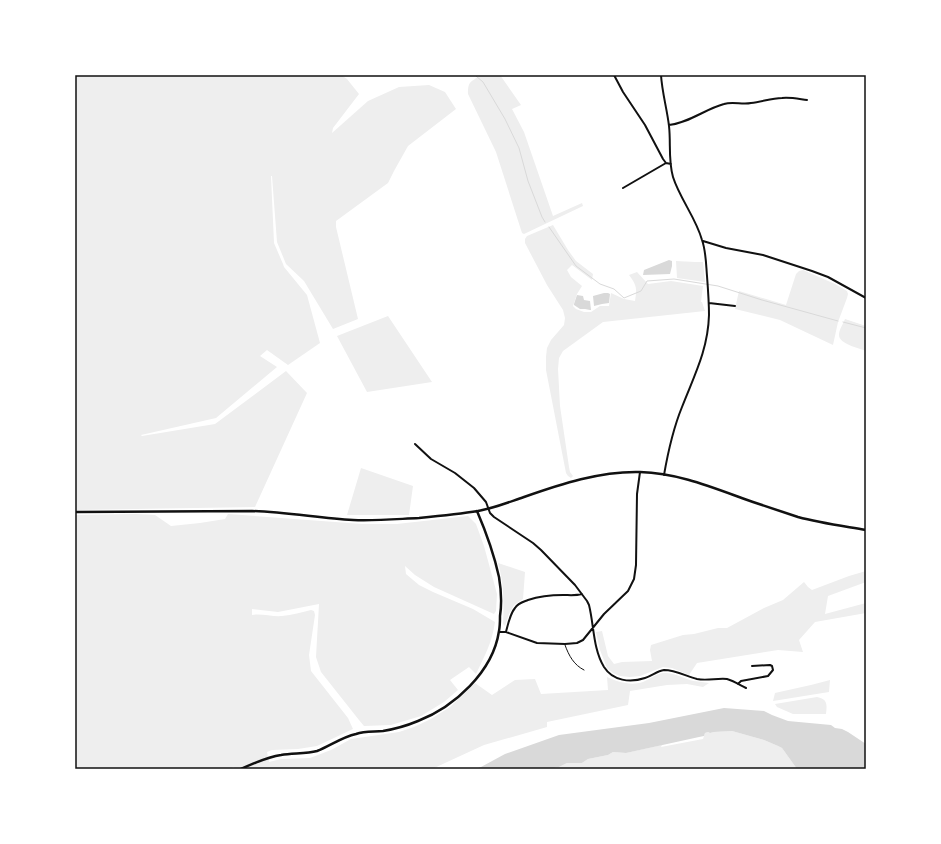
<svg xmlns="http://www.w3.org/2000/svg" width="941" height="844" font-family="Inter,sans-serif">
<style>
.green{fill:#eee}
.water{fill:#d9d9d9}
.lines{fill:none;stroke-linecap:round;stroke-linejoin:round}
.stream{stroke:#d9d9d9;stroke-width:1}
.service{stroke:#111;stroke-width:1}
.minor{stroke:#111;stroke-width:2}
.tertiary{stroke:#111;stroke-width:2.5}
.neatline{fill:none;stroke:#111;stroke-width:1.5}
</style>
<rect width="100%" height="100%" fill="#fff"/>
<path class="green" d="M 75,75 L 341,75 L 347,79 L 359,94 L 333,128 L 332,133 L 368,101 L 399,87 L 429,85 L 445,92 L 456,109 L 408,146 L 394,171 L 388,183 L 336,221 L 336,227 L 358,319 L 333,329 L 304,281 L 286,264 L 277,242 L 272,176 L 271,176 L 274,243 L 283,264 L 284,267 L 307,295 L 320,343 L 288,365 L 267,350 L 260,356 L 277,367 L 216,418 L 141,435 L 142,436 L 215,424 L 286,371 L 307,393 L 255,507 L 75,510 Z
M 480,75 L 500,75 L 521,105 L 512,109 L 524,132 L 553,216 L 582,203 L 583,206 L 524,234 L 522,233 L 496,152 L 468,94 C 468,80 471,83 480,75 Z
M 553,225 L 568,250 L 576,261 L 593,274 L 592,280 L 572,265 L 567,270 L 571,277 L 582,286 L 577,294 L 573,306 L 576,309 L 584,312 L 591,312 L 600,306 L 609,306 L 611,293 L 624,299 L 635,301 C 637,288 637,286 629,275 L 637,272 L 648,284 L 671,281 L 703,286 L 701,302 L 702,302 L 705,311 L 603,322 L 563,351 L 559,358 L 558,369 L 560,406 L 569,467 L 570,472 L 573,476 L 571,478 L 568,476 L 566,473 L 546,370 L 546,357 L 547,348 L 551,340 L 564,325 L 565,318 L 563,310 L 547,285 L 525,243 L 525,239 L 527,236 Z
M 676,261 L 695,262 L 703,262 L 705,282 L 677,278 Z
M 803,270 L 835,284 L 847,291 L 848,294 L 847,298 L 838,322 L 833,345 L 780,320 L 735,309 L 739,291 L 786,305 L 796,274 L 799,271 Z
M 388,316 L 432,382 L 367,392 L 337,336 Z
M 845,319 L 866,326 L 866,351 C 859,348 839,344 839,335 C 839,330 843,324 845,319 Z
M 361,468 L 413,486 L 409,515 L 347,515 Z
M 136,514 L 155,515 L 171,526 L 200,523 L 225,519 L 228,514 L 362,524 L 397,524 L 468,516 L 476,524 L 484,546 L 497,594 L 496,611 L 494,614 L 434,587 L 415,575 L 405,566 L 406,574 L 419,585 L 433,592 L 473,609 L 495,622 C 492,643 485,655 476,674 L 469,667 L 450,680 L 458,690 L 444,702 L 421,716 L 391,725 L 364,726 L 359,720 L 321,672 L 316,657 L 319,604 L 278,612 L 252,609 L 252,615 C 260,613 273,617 282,616 C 292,615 302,612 311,610 L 314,611 L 315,615 L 309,655 L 311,671 L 348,718 L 353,729 L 317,746 L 298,749 L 272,750 L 267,752 L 269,762 L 281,759 L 310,758 L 331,750 L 351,739 L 399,732 L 414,727 L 431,719 L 450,707 L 475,683 L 492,695 L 515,680 L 535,679 L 541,694 L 608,690 L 607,677 C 618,682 631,686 643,682 C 650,679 656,674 663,673 C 674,672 684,679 694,681 C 699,682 704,682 709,683 L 703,687 L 687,684 L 667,685 L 630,691 L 628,705 L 547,722 L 547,727 L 484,745 L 432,769 L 235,769 L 234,767 L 228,769 L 75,769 L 75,515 Z
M 498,563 L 525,572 L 523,599 L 514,605 L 509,614 L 505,626 L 503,624 C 504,603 504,583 498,563 Z
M 866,571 L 866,582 L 828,596 L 825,614 L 866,603 L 866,613 L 815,622 L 799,640 L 803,652 L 778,650 L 697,663 L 689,675 L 672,668 L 663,667 L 640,676 L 630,677 L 620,676 L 613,673 L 607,668 L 600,650 L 596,632 L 602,631 L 608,656 L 614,664 L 622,662 L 652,661 L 650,650 L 651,645 L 683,635 L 694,634 L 718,628 L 727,628 L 764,608 L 783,600 L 804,582 L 808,587 L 812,590 L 849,576 Z
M 830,680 L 829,692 L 773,701 L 775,693 L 811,685 Z
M 817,697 C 828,699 827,705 826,714 L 793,714 L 777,707 L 775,704 Z
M 732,731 L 764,740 L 778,746 L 782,748 L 797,769 L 548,769 L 559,767 L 567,763 L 582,763 L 588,759 L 608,755 L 613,752 L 626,753 L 662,745 L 661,747 L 703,739 L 705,733 L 708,732 L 710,733 L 714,732 Z"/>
<path class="water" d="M 669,260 L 672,261 L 672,266 L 670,274 L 643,275 L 644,270 Z
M 604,293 L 608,293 L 610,294 L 609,303 L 602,304 L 594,306 L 593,296 Z
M 577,295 L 583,296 L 584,300 L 590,301 L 591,310 L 590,310 L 585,309 L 580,309 L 574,305 L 574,304 Z
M 724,708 L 764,711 L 772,715 L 788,721 L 831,725 L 835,728 L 842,729 L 848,732 L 866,744 L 866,769 L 797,769 L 782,748 L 778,746 L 764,740 L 732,731 L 714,732 L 710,733 L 708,732 L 705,733 L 704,736 L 699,737 L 626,753 L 613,752 L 608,755 L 588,759 L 582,763 L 567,763 L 559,767 L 548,769 L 475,769 L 481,767 L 505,754 L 559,735 L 649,723 Z"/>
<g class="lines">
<path class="stream" d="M 476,76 L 483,82 L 505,119 L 519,148 L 528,181 L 542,217 L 545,222
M 549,227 L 576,266 L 600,284 L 614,289 L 624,298 L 641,291 L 647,281 L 674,279 L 718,286 L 762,300 L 838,321
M 843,322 L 866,328"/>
<path class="service" d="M 565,645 C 569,656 574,665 584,670"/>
<path class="minor" d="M 614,75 L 623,92 L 645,125 L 663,159 L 666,163 L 671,164
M 661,75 C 662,92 667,109 669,126 C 671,143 668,160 673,177 C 680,199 696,218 702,240 C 706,251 706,264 707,276 C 708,289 709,302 709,315 C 708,350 694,376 682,407 C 673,429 668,452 664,475
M 669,125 C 689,123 705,109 724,104 C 733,101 742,105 751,103 C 762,102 771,98 782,98 C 790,97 799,99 807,100
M 623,188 L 666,163
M 703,241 L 726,248 L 763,255 L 812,271 L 828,277 L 866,298
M 709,303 L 735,306
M 415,444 L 431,459 L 455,473 L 474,488 L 486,502 L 490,513 L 494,517 L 533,543 L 541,550 L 575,585 L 587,601 L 589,605 C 594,625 593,649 604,667 C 613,681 630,683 645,678 C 652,676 657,671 664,670 C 675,670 686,676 697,679 C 707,681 717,678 727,679 C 734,681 740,685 746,688
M 499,632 L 506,632 L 537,643 L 565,644 L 577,643 L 583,640 L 604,614 L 628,591 L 634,579 L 636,565 L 637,494 L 640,472
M 506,632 C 508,624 510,614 515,608 C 518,603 523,602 528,600 C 540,596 551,595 563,595 C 569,595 575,596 582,594
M 738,684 L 741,681 L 768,676 L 773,670 L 772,666 L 770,665 L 752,666"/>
<path class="tertiary" d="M 75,512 L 252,511 C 286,512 319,518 353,520 C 375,521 397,519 419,518 C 439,516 459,514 478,511 C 494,508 509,502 524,497 C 561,484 600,471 640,472 C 680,473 716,489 753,502 C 768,507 783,512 798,517 C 820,523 843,526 866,530
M 241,769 C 254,763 267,757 281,755 C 293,753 306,754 317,751 C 330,746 342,737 356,734 C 365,731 374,732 383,731 C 395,729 406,726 418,721 C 454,707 493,672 499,631 C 500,626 500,621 500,616 C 502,603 501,589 499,577 C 494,554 486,532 477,511"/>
</g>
<rect width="941" height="844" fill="none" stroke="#ffffff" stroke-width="152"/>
<rect x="76" y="76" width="789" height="692" class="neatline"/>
</svg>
